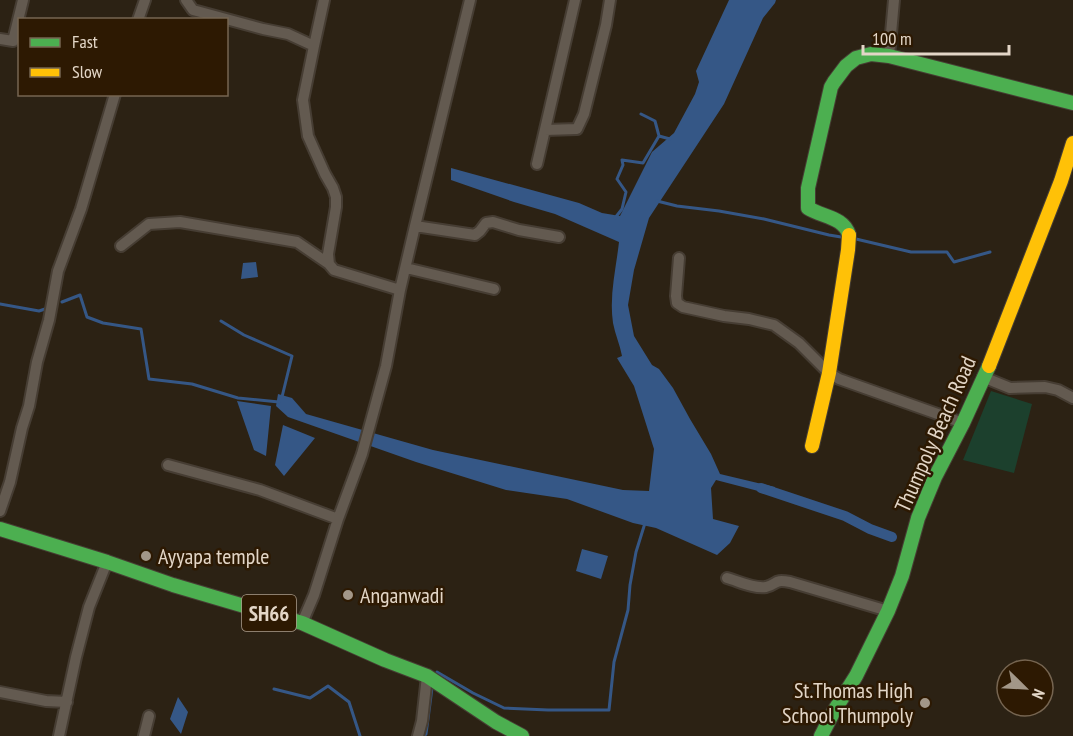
<svg xmlns="http://www.w3.org/2000/svg" width="1073" height="736" font-family="'PT Sans Narrow',sans-serif">
<style>
.green{fill:#1c402d}
.water{fill:#355786}
.lines{fill:none;stroke-linecap:round;stroke-linejoin:round}
.stream{stroke:#355786;stroke-width:3}
.canal{stroke:#355786;stroke-width:10}
.street-casing{stroke:#463d33;stroke-width:14}
.fast-casing{stroke:#463d33;stroke-width:16}
.slow-casing{stroke:#463d33;stroke-width:16}
.street{stroke:#635a50;stroke-width:10}
.fast{stroke:#4caf50;stroke-width:14}
.slow{stroke:#ffc107;stroke-width:14}
.poi-dot{fill:#a39788;stroke:#2d1902;stroke-width:2}
.labels{text-anchor:middle;dominant-baseline:central;stroke-width:5;stroke-linejoin:round;paint-order:stroke}
.shield{fill:#2d1902;stroke:#ac9d8c;stroke-width:1.5}
.shield-label{font-size:21px;font-weight:bold;fill:#e3d6c7}
.street-label{font-size:22px;fill:#e3d6c7;stroke:#2d1902}
.poi-label{font-size:22px;fill:#e3d6c7;stroke:#2d1902;text-anchor:start}
</style>
<rect width="100%" height="100%" fill="#2c2214"/>
<path class="green" d="M 991,391 L 1032,404 L 1014,473 L 963,460 Z"/>
<path class="water" d="M 729,0 L 776,0 L 775,3 L 763,18 L 724,104 L 649,218 L 634,270 L 628,305 L 634,336 L 652,365 L 659,369 L 673,388 L 690,419 L 711,454 L 720,474 L 775,487 L 774,495 L 716,480 L 711,488 L 713,519 L 739,526 L 730,543 L 717,555 L 656,528 L 633,523 L 567,499 L 506,490 L 416,462 L 288,417 L 276,406 L 278,394 L 292,398 L 306,414 L 433,450 L 623,490 L 649,491 L 654,449 L 634,386 L 617,358 L 622,356 C 620,345 615,334 613,323 C 609,296 616,269 619,242 L 555,214 L 514,202 L 451,180 L 451,168 L 579,203 L 602,213 L 620,216 L 652,152 L 674,133 L 695,94 L 699,82 L 696,71 Z
M 256,262 L 258,277 L 241,279 L 243,263 Z
M 237,401 L 271,406 L 266,456 L 254,450 Z
M 283,425 L 315,438 L 284,476 L 275,465 Z
M 582,549 L 608,556 L 601,579 L 576,571 Z
M 178,697 L 188,712 L 181,734 L 170,719 Z"/>
<g class="lines">
<path class="stream" d="M 641,114 L 655,121 L 659,136 L 670,139
M 657,201 L 677,206 L 719,211 L 764,219 L 829,235 L 841,237
M 615,218 L 622,209 L 626,192 L 617,179 L 623,165 L 622,160 L 643,163 L 659,136
M 856,239 L 911,252 L 947,252 L 954,262 L 990,252
M 62,302 L 80,295 L 87,317 L 103,323 L 141,329 L 149,379 L 192,384 L 238,398 L 279,402
M 0,304 L 39,311 L 45,309
M 221,321 L 244,335 L 292,356 L 282,397
M 437,672 L 473,693 L 504,708 L 548,710 L 609,710 L 614,662 L 628,610 L 630,585 L 636,552 L 645,523
M 274,689 L 310,698 L 328,686 L 349,702 L 360,736
M 424,736 L 426,734 L 432,688"/>
<path class="canal" d="M 761,488 L 845,516 L 870,529 L 892,537"/>
<g class="street-casing">
<path id="street" d="M 186,0 L 193,10 L 263,29 L 288,34 L 314,46 L 324,0
M 138,20 L 145,0
M 0,39 L 13,41 L 23,0
M 314,46 L 303,100 L 308,136 L 325,174 L 333,188 L 336,197 L 336,207 L 328,254 L 329,264 L 334,270 L 400,290
M 889,56 L 894,0
M 545,130 L 577,129 L 584,114 L 606,25 L 610,0
M 537,164 L 575,0
M 415,226 L 475,235 L 480,231 L 486,223 L 493,222 L 519,230 L 559,237
M 121,246 L 149,224 L 180,222 L 297,242 L 329,264
M 679,258 L 676,296 L 677,303 L 683,307 L 724,316 L 749,319 L 774,325 L 799,343 L 829,373 L 839,379 L 963,423
M 406,268 L 494,289
M 983,377 L 1010,388 L 1045,387 L 1058,390 L 1073,398
M 168,465 L 260,490 L 338,519
M 0,511 L 10,482 L 22,428 L 29,406 L 37,362 L 49,320 L 58,271 L 81,209 L 115,94
M 727,578 C 738,581 754,589 766,587 C 778,584 773,579 790,582 L 888,611
M 302,623 L 314,595 L 338,519 L 362,454 L 386,366 L 400,290 L 415,226 L 470,0
M 0,692 L 46,701 L 67,702
M 59,736 L 76,657 L 89,607 L 107,562
M 144,736 L 149,716
M 418,736 L 422,721 L 427,676"/>
</g>
<g class="fast-casing">
<path id="fast" d="M 849,235 C 844,217 822,217 808,208 L 808,188 L 831,87 L 834,82 L 846,66 L 856,58 L 871,54 L 889,56 L 1073,103
M 0,529 L 107,562 L 173,585 L 302,623 L 385,660 L 427,676 L 496,722 L 522,736
M 821,736 L 834,711 L 856,676 L 888,611 L 902,576 L 918,518 L 935,477 L 963,423 L 989,366"/>
</g>
<g class="slow-casing">
<path id="slow" d="M 989,366 L 1061,181 L 1073,143
M 812,446 L 829,373 L 848,250 L 849,235"/>
</g>
<use href="#street" class="street"/>
<use href="#fast" class="fast"/>
<use href="#slow" class="slow"/>
</g>
<g class="poi-dot">
<circle cx="146" cy="556" r="6"/>
<circle cx="348" cy="595" r="6"/>
<circle cx="925" cy="703" r="6"/>
</g>
<g class="labels">
<rect class="shield" x="242" y="595" width="54" height="36" rx="4.5"/>
<g class="shield-label">
<text x="269" y="613">SH66</text>
</g>
<g class="street-label">
<text transform="translate(935 434) rotate(-66)">Thumpoly Beach Road</text>
</g>
<g class="poi-label">
<text x="158" y="556">Ayyapa temple</text>
<text x="360" y="595">Anganwadi</text>
<text x="913" y="690" text-anchor="end">St.Thomas High<tspan x="913" dy="25">School Thumpoly</tspan></text>
</g>
</g>
<rect x="18" y="18" width="210" height="78" fill="#2d1902" stroke="#766551" stroke-width="1.5"/>
<rect x="30" y="38" width="30" height="9" fill="#4caf50" stroke="#766551" stroke-width="1.5"/>
<text x="72" y="48" font-size="18" fill="#e3d6c7">Fast</text>
<rect x="30" y="68" width="30" height="9" fill="#ffc107" stroke="#766551" stroke-width="1.5"/>
<text x="72" y="78" font-size="18" fill="#e3d6c7">Slow</text>
<g transform="translate(1025 688) rotate(114)"><circle r="28" fill="#2d1902" stroke="#766551" stroke-width="1.5"/>
<path d="M0-4.5L10 22L0 15L-10 22Z" fill="#a39788"/>
<text y="-9" font-size="16" font-weight="bold" text-anchor="middle" fill="#e3d6c7">N</text>
</g>
<path d="M863 45v9h146v-9" fill="none" stroke="#e3d6c7" stroke-width="3"/>
<text x="872" y="45" font-size="18" fill="#e3d6c7" stroke="#2d1902" stroke-width="4.5" paint-order="stroke">100 m</text>
</svg>
